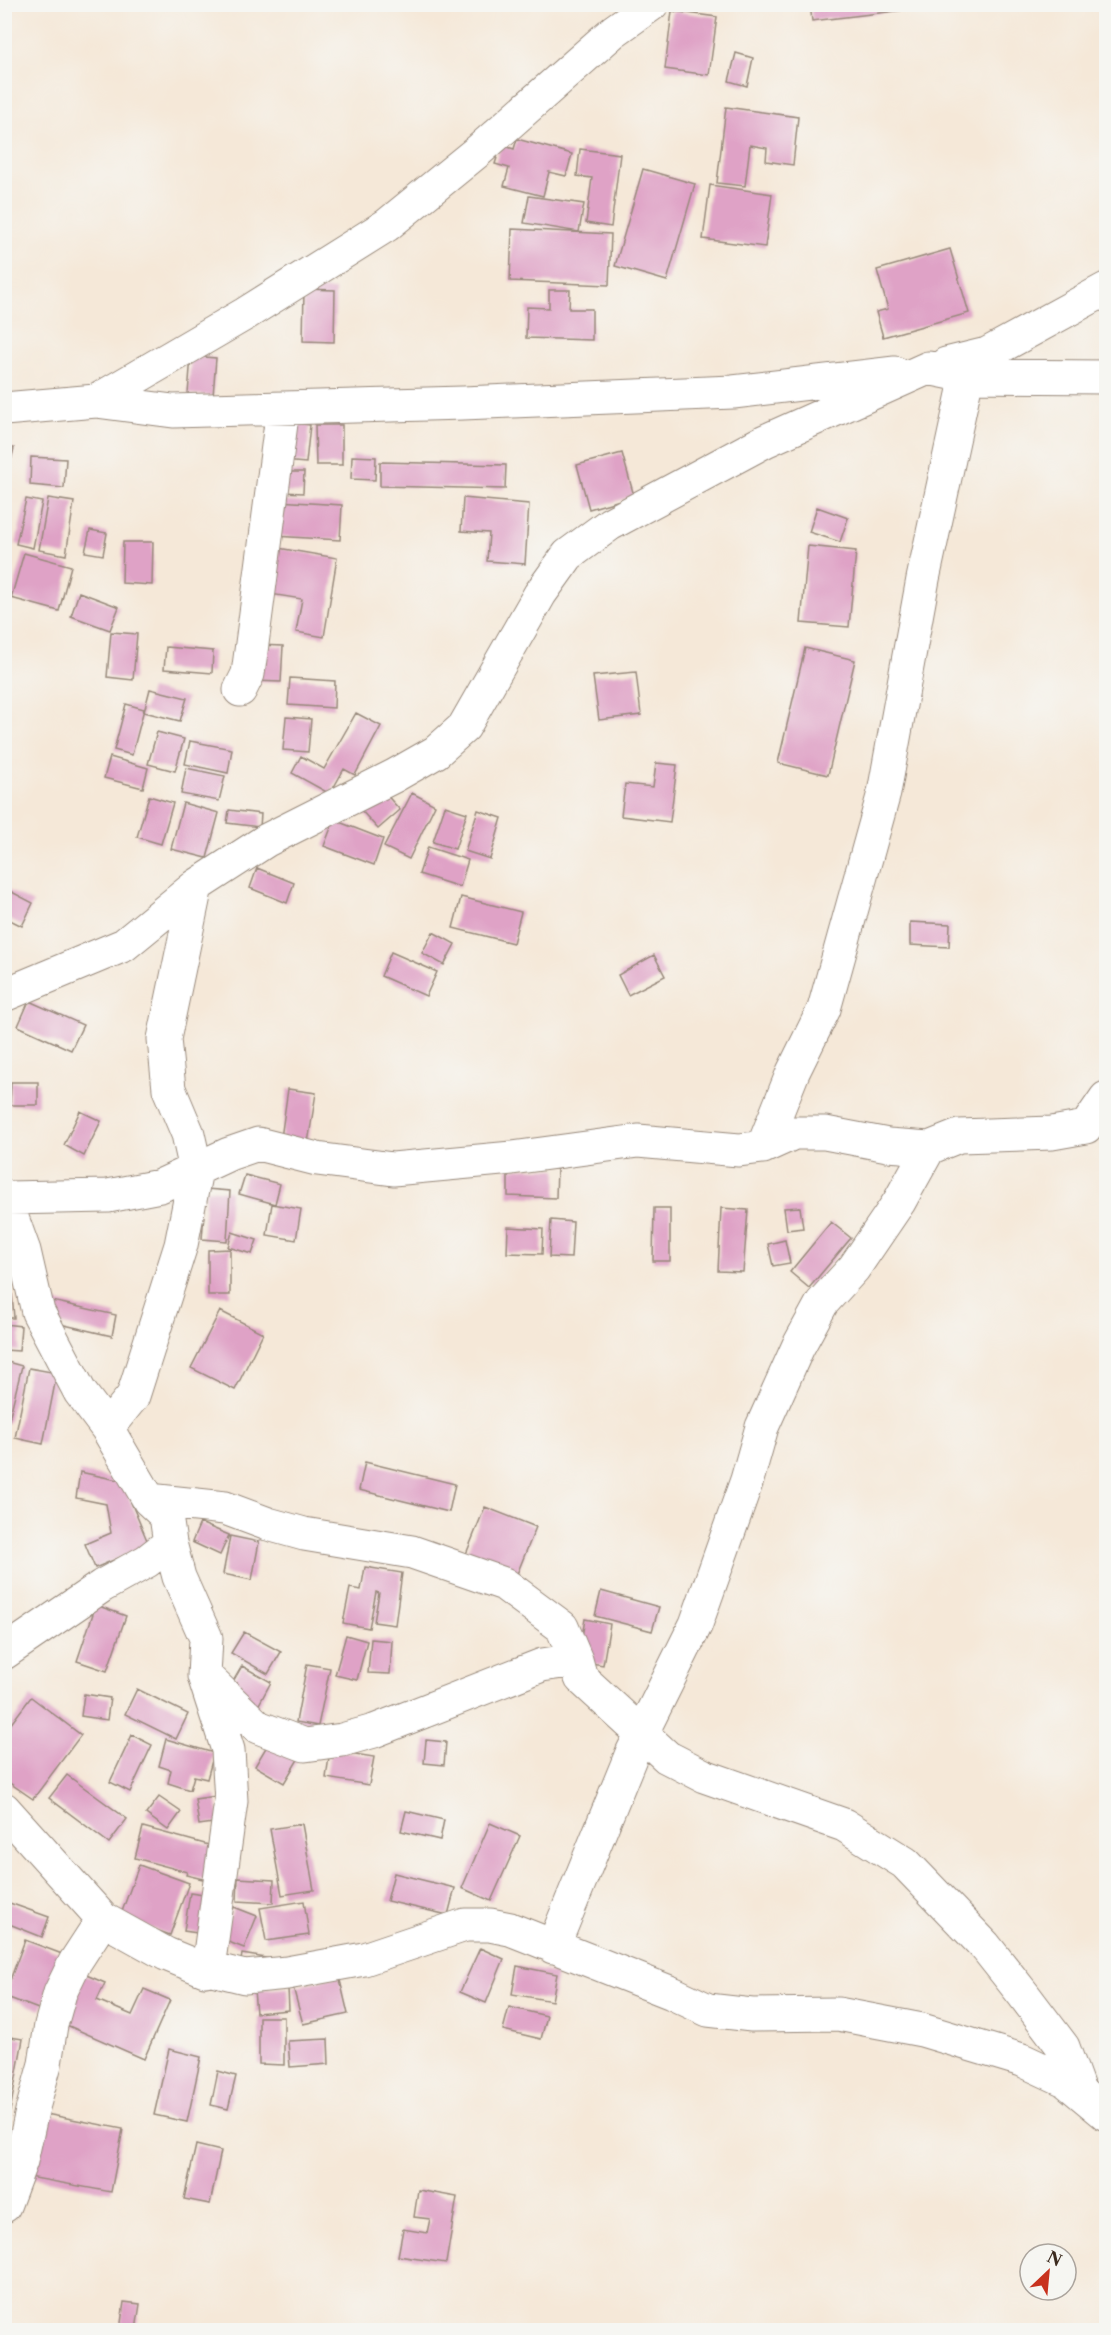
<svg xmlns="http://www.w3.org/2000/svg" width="1111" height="2335" font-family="'Libre Caslon Text',serif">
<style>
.building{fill:#dfa2c6}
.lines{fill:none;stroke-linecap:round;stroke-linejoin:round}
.street-casing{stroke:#98897b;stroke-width:35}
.street{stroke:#fff;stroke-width:33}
</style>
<rect width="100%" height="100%" fill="#f6f6f2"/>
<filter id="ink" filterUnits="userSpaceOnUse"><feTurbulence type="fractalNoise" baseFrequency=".0167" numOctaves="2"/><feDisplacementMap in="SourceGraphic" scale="12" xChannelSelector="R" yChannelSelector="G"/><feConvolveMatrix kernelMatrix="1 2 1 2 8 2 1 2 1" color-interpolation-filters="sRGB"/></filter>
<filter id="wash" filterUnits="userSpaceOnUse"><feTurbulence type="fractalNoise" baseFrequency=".008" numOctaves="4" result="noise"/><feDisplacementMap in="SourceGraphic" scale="24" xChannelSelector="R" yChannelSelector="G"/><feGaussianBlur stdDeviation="1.35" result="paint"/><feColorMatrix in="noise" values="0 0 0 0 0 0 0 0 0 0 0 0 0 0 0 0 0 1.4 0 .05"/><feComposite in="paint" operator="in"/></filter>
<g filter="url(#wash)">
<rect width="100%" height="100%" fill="#f5e8d8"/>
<g id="blocks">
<path class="building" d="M 810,4 L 903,4 L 904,10 L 812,21 Z
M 672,11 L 717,17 L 709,75 L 665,69 Z
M 736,53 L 753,58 L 747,86 L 729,81 Z
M 726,107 L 798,117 L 793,165 L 766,161 L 767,148 L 750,145 L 745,186 L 717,183 Z
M 517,139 L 572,154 L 566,176 L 549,172 L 543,196 L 504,186 L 509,168 L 495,164 L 501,145 L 514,149 Z
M 580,149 L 620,154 L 611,227 L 586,223 L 592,178 L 577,176 Z
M 643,169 L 695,184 L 667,281 L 615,266 Z
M 710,185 L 772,194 L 765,247 L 703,239 Z
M 529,196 L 584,204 L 579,232 L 524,223 Z
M 512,229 L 611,234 L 609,285 L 510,281 Z
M 950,249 L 969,313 L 883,337 L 876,312 L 888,309 L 877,270 Z
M 304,289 L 335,290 L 334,342 L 303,341 Z
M 549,290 L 570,290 L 569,309 L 592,309 L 592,340 L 526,338 L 527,307 L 549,308 Z
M 191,356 L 216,358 L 213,396 L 188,394 Z
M 287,422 L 310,425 L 306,463 L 283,461 Z
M 315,425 L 342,425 L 342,465 L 316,465 Z
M 4,446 L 14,448 L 5,485 L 4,485 Z
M 622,453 L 634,496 L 589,509 L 577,465 Z
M 352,456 L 376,457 L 375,480 L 351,479 Z
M 31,457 L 66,459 L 64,488 L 30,485 Z
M 380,462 L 506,465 L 505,489 L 380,486 Z
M 283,472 L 304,472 L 303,493 L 282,492 Z
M 48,498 L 74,502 L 66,555 L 39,550 Z
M 463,498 L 529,504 L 525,564 L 487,561 L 489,533 L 461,531 Z
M 26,499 L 42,502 L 33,548 L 16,544 Z
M 278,501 L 342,505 L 340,540 L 275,536 Z
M 817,507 L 848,518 L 840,542 L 809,532 Z
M 90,530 L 107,533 L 103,555 L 85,552 Z
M 123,542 L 153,542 L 152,585 L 122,583 Z
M 808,546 L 856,551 L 849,627 L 801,623 Z
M 278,548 L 337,558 L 324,637 L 296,632 L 302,599 L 270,594 Z
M 24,553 L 71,566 L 59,611 L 11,598 Z
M 79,592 L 119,607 L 110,630 L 71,616 Z
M 111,632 L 137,634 L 133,680 L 107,677 Z
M 256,645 L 283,646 L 281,682 L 254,681 Z
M 166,647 L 213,651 L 212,673 L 164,669 Z
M 805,648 L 855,660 L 828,775 L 778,763 Z
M 636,672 L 641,715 L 599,720 L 593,676 Z
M 290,678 L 335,681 L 334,708 L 288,705 Z
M 150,689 L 187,698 L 180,721 L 144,712 Z
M 126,704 L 144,709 L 132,755 L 114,750 Z
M 356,713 L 381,726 L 355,775 L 344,769 L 330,794 L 292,773 L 301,756 L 324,769 Z
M 286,717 L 311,719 L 308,752 L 283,750 Z
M 157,732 L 184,739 L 175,771 L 148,764 Z
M 190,741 L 232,749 L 228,773 L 185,764 Z
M 110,757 L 148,768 L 143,788 L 104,778 Z
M 656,763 L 677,765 L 670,822 L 621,816 L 625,784 L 653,787 Z
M 186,768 L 225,776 L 219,801 L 181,794 Z
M 383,791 L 400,810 L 378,829 L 361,810 Z
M 412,793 L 435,805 L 409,859 L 384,847 Z
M 149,796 L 173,803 L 161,844 L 137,837 Z
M 183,803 L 219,813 L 207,858 L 171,849 Z
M 445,806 L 467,813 L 455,849 L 433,842 Z
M 229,810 L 261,814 L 260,827 L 227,823 Z
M 478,810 L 502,818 L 490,859 L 465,851 Z
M 334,820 L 383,839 L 374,865 L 324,846 Z
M 428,847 L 468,860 L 460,887 L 419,874 Z
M 257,868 L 294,883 L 287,903 L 250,888 Z
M 8,890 L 33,903 L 22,926 L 4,917 L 4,897 Z
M 461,897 L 521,912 L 513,943 L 453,928 Z
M 910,922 L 950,924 L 949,947 L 910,945 Z
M 433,932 L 455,944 L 444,965 L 422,953 Z
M 391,952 L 437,972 L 426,996 L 381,976 Z
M 654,955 L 665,976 L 628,995 L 618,975 Z
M 29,1001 L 83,1025 L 71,1050 L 18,1026 Z
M 11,1082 L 38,1082 L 38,1105 L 10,1105 Z
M 288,1089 L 316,1093 L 307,1149 L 280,1145 Z
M 80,1111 L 101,1121 L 84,1156 L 64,1145 Z
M 508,1168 L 557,1169 L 556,1198 L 508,1196 Z
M 245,1175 L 280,1184 L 275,1204 L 239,1194 Z
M 206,1189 L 230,1191 L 227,1241 L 202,1239 Z
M 272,1204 L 301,1209 L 296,1240 L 267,1235 Z
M 800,1207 L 803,1228 L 787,1230 L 784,1208 Z
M 654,1208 L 670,1208 L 670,1261 L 653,1261 Z
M 721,1208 L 748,1210 L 743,1272 L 718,1271 Z
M 551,1220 L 573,1222 L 571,1258 L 549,1257 Z
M 831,1222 L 851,1238 L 809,1288 L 790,1272 Z
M 508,1227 L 543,1229 L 542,1254 L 507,1253 Z
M 232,1232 L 257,1240 L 252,1254 L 228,1247 Z
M 785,1240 L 790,1263 L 773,1266 L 768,1244 Z
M 230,1249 L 230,1295 L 208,1295 L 208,1250 Z
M 4,1293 L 12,1293 L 14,1318 L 4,1318 Z
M 52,1301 L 116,1315 L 112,1336 L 47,1321 Z
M 220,1311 L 263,1333 L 235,1390 L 191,1368 Z
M 4,1324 L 21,1326 L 19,1351 L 4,1350 Z
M 4,1361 L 22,1366 L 8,1423 L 4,1422 Z
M 29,1368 L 57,1373 L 43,1444 L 15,1438 Z
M 365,1462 L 455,1484 L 449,1512 L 359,1490 Z
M 80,1472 L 122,1481 L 149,1545 L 95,1568 L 85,1544 L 111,1533 L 106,1504 L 76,1498 Z
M 485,1507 L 536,1527 L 515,1579 L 464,1559 Z
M 200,1523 L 229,1535 L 220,1555 L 192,1542 Z
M 230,1536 L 259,1542 L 252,1580 L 223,1574 Z
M 365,1567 L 402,1573 L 395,1625 L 374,1622 L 379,1593 L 376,1592 L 369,1628 L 343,1623 L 350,1588 L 361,1590 Z
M 601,1591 L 659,1607 L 652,1631 L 595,1616 Z
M 96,1605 L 126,1616 L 107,1671 L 77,1661 Z
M 585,1619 L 610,1624 L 603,1665 L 578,1661 Z
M 244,1632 L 281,1652 L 268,1674 L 231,1653 Z
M 346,1635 L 367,1641 L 357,1680 L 335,1675 Z
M 371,1639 L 392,1641 L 390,1674 L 368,1673 Z
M 307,1664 L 330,1668 L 318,1726 L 296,1722 Z
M 242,1666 L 271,1682 L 257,1708 L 227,1692 Z
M 137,1689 L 188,1714 L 176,1739 L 125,1714 Z
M 84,1694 L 110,1698 L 107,1720 L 81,1716 Z
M 31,1697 L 81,1735 L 33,1799 L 4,1779 L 4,1733 Z
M 274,1734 L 303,1751 L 284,1783 L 255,1766 Z
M 132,1735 L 152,1745 L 130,1792 L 110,1782 Z
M 166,1739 L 214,1753 L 207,1779 L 194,1776 L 190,1790 L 168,1783 L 171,1770 L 159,1766 Z
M 426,1740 L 446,1742 L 444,1765 L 424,1763 Z
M 330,1750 L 374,1757 L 369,1785 L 326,1778 Z
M 67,1775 L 127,1819 L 109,1843 L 49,1798 Z
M 216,1796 L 220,1822 L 199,1825 L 195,1799 Z
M 159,1797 L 181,1812 L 168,1830 L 146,1814 Z
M 406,1811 L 444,1820 L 440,1840 L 401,1831 Z
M 490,1823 L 520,1836 L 491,1901 L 462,1888 Z
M 302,1824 L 314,1890 L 282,1895 L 270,1829 Z
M 143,1827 L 216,1847 L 207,1880 L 186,1875 L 187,1872 L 135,1858 Z
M 139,1865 L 189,1883 L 170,1935 L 120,1917 Z
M 394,1873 L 455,1888 L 448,1915 L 387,1901 Z
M 238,1878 L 274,1880 L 273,1903 L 237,1901 Z
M 190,1893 L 210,1896 L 204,1934 L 184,1931 Z
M 4,1901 L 49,1917 L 42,1937 L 4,1922 Z
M 304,1901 L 309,1935 L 266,1941 L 260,1908 Z
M 234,1907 L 257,1916 L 244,1948 L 221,1939 Z
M 25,1940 L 62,1954 L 41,2010 L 4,1996 Z
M 480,1948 L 504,1959 L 486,2003 L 460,1992 Z
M 242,1954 L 272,1959 L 239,1973 Z
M 517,1966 L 557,1974 L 552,2001 L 512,1994 Z
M 84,1974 L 105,1983 L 97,2000 L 132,2015 L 144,1989 L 170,2000 L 144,2059 L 62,2023 Z
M 339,1976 L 348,2014 L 303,2024 L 293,1987 Z
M 288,1988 L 289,2010 L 256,2013 L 254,1990 Z
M 509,2007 L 547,2016 L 541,2039 L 503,2030 Z
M 259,2017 L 284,2017 L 284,2065 L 259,2064 Z
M 4,2036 L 23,2039 L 10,2111 L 4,2110 Z
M 328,2039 L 329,2064 L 290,2067 L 288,2041 Z
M 169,2049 L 201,2057 L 187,2122 L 154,2115 Z
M 218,2071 L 236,2076 L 228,2109 L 211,2105 Z
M 41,2113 L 123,2129 L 111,2192 L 29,2177 Z
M 196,2145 L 221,2151 L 210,2204 L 184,2199 Z
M 418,2190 L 457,2197 L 446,2263 L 398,2256 L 403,2229 L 427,2233 L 430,2219 L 414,2217 Z
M 124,2302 L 140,2304 L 136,2330 L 120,2330 Z"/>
</g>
</g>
<g filter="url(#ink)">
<use href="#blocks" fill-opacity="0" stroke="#98897b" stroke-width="1.5"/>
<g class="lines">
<g class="street-casing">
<path id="street" d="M 946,364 L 987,354 L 1106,289
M 96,401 L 245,314 L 387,225 L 478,151 L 614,31 L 652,4
M 4,409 L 96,401 L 173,411 L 463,403 L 733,392 L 895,373
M 240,690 L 248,674 L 283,408
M 4,995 L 124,945 L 196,886 L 267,840 L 394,776 L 436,752 L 464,727 L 540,594 L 568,555 L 610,524 L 765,441 L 928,368 L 967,376 L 1106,377
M 763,1147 L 793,1072 L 824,1009 L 884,793 L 923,579 L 967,376
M 4,1196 L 24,1251 L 38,1312 L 80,1392 L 107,1428 L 149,1500 L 166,1516 L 170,1543 L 179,1577 L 206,1638 L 204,1676 L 228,1750 L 231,1801 L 208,1968
M 7,1198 L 108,1196 L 160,1186 L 229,1154 L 258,1144 L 317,1159 L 393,1169 L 512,1158 L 638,1141 L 739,1150 L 763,1147 L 794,1133 L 825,1133 L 888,1145 L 929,1148 L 959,1136 L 1052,1133 L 1086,1127 L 1106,1098
M 107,1428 L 133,1396 L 181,1245 L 196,1170 L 188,1134 L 169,1089 L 164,1039 L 196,886
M 149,1500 L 225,1508 L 268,1524 L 304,1534 L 412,1552 L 504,1584 L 562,1627 L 576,1660 L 581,1678 L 667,1757 L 704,1776 L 844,1825 L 905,1863 L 985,1946 L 1023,1994 L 1063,2047 L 1079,2091
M 4,1653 L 102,1586 L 147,1561 L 170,1543
M 207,1678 L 258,1727 L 305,1745 L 342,1740 L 374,1731 L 542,1665 L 576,1660
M 4,1809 L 103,1919 L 166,1954 L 205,1970 L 208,1968 L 245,1977 L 287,1973 L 364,1959 L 465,1925 L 490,1925 L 510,1929 L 672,1993 L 708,2010 L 752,2015 L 838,2014 L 922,2030 L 1022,2060 L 1065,2080 L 1106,2114
M 553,1947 L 632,1753 L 696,1624 L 747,1480 L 762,1427 L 798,1347 L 822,1303 L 854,1268 L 899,1202 L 929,1148
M 4,2206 L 21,2161 L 32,2111 L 45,2064 L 51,2025 L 60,1993 L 75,1962 L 103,1919"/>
</g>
<use href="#street" class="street"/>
</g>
</g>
<rect width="1111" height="2335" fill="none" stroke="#f6f6f2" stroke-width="24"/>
<g transform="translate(1048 2272) rotate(26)"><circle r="28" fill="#f6f6f2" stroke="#aba49d" stroke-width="1.5"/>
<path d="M0-4.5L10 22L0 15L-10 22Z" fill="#c8321e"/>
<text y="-9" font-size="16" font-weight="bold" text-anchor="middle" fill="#3b2a1e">N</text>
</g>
</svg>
